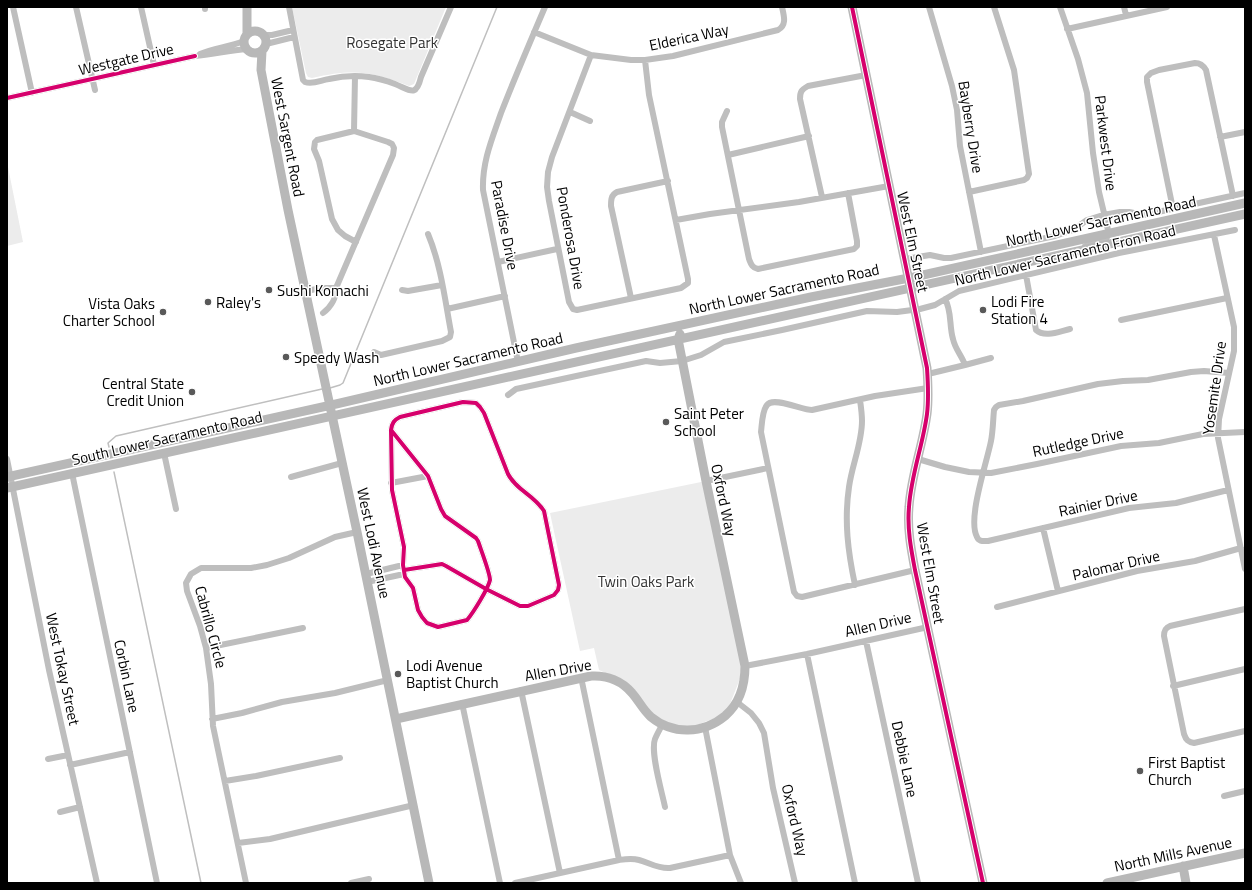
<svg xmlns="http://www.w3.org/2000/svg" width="1252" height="890" font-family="'Titillium Web',sans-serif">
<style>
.green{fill:#ececec}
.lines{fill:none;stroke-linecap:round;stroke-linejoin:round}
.stream{stroke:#bfbfbf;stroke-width:1.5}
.street{stroke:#bebebe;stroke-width:6}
.secondary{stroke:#b8b8b8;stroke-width:9}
.cycleway-casing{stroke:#fff;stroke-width:6}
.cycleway{stroke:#d6006c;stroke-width:4}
.poi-dot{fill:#595959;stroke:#fff;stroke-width:1.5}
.labels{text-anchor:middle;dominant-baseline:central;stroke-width:3;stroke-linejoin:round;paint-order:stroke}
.street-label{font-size:15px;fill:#000;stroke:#fff}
.park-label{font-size:15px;fill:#333;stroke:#fff}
.poi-label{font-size:15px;fill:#000;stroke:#fff;text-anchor:start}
</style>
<rect width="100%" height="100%" fill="#fff"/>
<path class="green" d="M 292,7 L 446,7 L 414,84 L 409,86 C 370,71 353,69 312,78 L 308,77 L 306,73 Z
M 7,162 L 23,242 L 7,246 Z
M 706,481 L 745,666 L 726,714 L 683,730 L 651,717 L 630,685 L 599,670 L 594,648 L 580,651 L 550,513 Z"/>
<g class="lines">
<path class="stream" d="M 330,388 L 340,385 L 343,383 L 497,7
M 109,447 L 108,443 L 116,436 L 322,389
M 114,472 L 201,883"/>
<path class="street" d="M 13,7 L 32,93
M 76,7 L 95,90
M 141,7 L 154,65
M 205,7 L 205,9
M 289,7 L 303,80 L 305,82 C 313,85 321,80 329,79 C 342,76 355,75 369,77 C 377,78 387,81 395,84 C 410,90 416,98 421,77 L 451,7
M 929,7 L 952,86 L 957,110 L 960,146 L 981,252
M 1060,7 L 1078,59 L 1087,93 L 1093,153 L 1099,192 L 1109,234 L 1106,239 L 1085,246
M 1124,7 L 1126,15
M 1067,29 L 1167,7
M 534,32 L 591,55 L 631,60 L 645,60 L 673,56 L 778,30 C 787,25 784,16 782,7
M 263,35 L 272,35 L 293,30
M 266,44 L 294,37
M 200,54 C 214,48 229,47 244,41
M 591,55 L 552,157 L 548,172 L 547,187 L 549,201 L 569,302 L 573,309 L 577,310 L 681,288 L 688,283 L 688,279 L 649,95 L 645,60
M 7,98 L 195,56 C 212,55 229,50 247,49
M 727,111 L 722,122 L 722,127 L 749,259 C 751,264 752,268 758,269 L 854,249 L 857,246 L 857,241 L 848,193
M 570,112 L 590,121
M 354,131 L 355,76
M 1220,137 L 1245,132
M 728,155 L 809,136
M 969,192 L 1024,180 L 1027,178 L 1029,174 L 1014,70 L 994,7
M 822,197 L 800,99 C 800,92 801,90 808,86 L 866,75
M 1173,209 L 1147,82 L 1147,77 L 1151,73 L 1159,70 L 1195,63 C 1200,63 1203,65 1206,70 L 1233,196
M 676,220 L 710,214 L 799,202 L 889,186
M 1214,235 L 1234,327 L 1234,351 L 1219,419 L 1218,438 L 1245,569
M 905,259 L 930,255 L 944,258 L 951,258 L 1055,236 L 1073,230 L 1087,220 L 1103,215 L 1120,212 L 1129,212 L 1144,215 L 1245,193
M 498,262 L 557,249
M 1026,275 L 1036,330 C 1045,338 1060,331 1070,329
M 402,290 L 408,291 L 442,285
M 305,291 L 323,288 L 336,288
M 631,298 L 611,206 C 611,200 611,195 617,192 L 668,181
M 945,299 C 952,311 949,326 953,339 C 955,349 962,356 965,365 L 991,358
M 447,309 L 505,296
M 323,313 C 332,306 336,299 336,288 L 393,155 L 394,148 L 392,144 L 388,142 L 354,131 L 317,140 L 315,142 L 314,149 L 319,161 L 332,219 L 338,230 L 345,236 L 356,242
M 1121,320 L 1227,298
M 374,352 L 381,355 L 442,341 L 450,337 L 451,332 C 445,300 441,265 428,234
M 518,362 L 483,190 C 482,162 492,139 501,113 C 515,77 530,42 545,7
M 928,374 L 965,365
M 508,395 L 516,389 L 646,361 L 660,363 L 682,361 L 701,355 L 724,342 L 782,330 L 867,311 L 897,312 L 920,309 L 935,305 L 959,291 L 1119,253 L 1235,230
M 391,430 L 428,476 L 441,509 L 445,516 L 476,538 L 478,541 C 481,550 490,573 490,580 C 488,589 473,613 467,620 L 438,627 L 427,623 L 422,617 L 418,610 L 413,588 L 405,577 L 403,565 L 404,547 L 392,490 L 391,430 C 392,423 394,420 400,417 L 463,402 L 476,403 L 480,407 L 484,413 L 508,474 C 517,491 533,494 544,511 L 559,585 L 558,590 L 554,595 L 528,606 L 520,606 L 486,589 L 446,566 L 442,564 L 404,570
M 164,453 L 176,509
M 7,459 L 49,670 L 97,883
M 918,459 L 945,467 L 969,472 L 991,473 L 1037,464 L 1121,446 L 1159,443 L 1203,434 L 1245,432
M 72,473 L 157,883
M 291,477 L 342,463
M 706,481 L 768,468
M 391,483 L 428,476
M 1228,490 L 1176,503 L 1129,508 L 988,541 C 983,541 979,542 977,537 C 967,519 987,462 991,441 C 993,431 993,420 994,410 L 996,407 L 999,405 L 1023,401 L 1098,384 L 1123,381 L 1148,380 L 1191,372 L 1204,371 L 1229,373
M 1043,528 L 1058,591
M 915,570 L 802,597 L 797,596 L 794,592 L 761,432 C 762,424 762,411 767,405 C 773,396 802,410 812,410 L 875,396 L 928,388
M 366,574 L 403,565
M 367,582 L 404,574
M 855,585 C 848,552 844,521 849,487 C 852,465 862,443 862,421 C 862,414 861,407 860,400
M 997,607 L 1137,571 L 1195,561 L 1241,548
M 1245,609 L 1170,626 C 1165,628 1164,631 1164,636 L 1184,734 C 1186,740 1188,742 1194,743 L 1245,731
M 866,641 L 918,883
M 206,648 L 303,628
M 807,654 L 855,883
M 745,666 L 807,654 L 928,627
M 581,677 L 619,860
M 1173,686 L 1245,669
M 521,690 L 560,873
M 737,702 L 751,713 L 759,723 L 764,733 L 773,788 L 795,883
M 462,703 L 500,883
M 212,719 L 242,713 L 282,702 L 335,693 L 388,680
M 662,725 C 660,729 657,734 655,739 C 650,752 662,792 665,807
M 705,727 L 730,855 L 741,883
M 48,759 L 68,755
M 70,765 L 130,752
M 225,781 L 256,776 L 340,758
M 1224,796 L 1245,791
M 60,812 L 80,807
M 238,843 L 270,839 L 414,805
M 246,883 L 213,726 L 211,684 L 206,648 L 200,626 L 187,591 L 186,583 L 191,574 L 201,568 L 251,568 L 267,565 L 289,558 L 335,537 L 357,532
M 351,883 L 369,879
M 515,883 L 619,860 C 626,859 632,858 639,860 C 650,863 658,869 670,868 L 730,855"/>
<path class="secondary" d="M 852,7 L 927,368 C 928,383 929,398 927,414 C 923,445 911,475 909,507 C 907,528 911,549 915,570 L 983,883
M244 42a11 11 0 1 1 22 0a11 11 0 1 1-22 0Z
M 247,34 L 247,7
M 262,51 L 261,70 L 288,210 L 357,532 L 429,883
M 7,477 L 336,404 L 576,348 L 811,297 L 914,277 L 1245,203
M 7,488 L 1245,214
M 396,719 L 591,676 C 607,675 622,681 632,693 C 639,701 643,710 651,717 C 673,735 703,734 725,716 C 740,703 745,686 745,666 L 706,481 L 678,339 L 680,334
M 1183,866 L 1186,883
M 1107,883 L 1245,853"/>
<g class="cycleway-casing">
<path id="cycleway" d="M 852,7 L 927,368 C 928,383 929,398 927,414 C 923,445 911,475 909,507 C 907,528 911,549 915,570 L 983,883
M 7,98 L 195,56
M 391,430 L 428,476 L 441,509 L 445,516 L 476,538 L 478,541 C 481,550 490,573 490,580 C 488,589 473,613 467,620 L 438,627 L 427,623 L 422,617 L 418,610 L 413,588 L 405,577 L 403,565 L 404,547 L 392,490 L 391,430 C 392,423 394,420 400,417 L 463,402 L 476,403 L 480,407 L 484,413 L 508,474 C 517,491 533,494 544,511 L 559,585 L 558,590 L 554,595 L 528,606 L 520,606 L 486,589 L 446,566 L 442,564 L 404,570"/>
</g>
<use href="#cycleway" class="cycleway"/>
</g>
<g class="poi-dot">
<circle cx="269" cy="290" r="4"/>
<circle cx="208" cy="302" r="4"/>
<circle cx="983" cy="310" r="4"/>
<circle cx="163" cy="312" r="4"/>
<circle cx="286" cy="357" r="4"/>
<circle cx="192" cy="392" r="4"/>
<circle cx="666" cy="422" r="4"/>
<circle cx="398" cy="674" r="4"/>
<circle cx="1140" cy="771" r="4"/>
</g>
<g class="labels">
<g class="street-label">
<text transform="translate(689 37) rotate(-12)">Elderica Way</text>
<text transform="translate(126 59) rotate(-13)">Westgate Drive</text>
<text transform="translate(971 127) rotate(81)">Bayberry Drive</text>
<text transform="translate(288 137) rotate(79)">West Sargent Road</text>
<text transform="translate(1106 143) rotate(83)">Parkwest Drive</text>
<text transform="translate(1101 221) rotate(-12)">North Lower Sacramento Road</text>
<text transform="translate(505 225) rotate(79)">Paradise Drive</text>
<text transform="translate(571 238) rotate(80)">Ponderosa Drive</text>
<text transform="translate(913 242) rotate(78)">West Elm Street</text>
<text transform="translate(1065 255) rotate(-13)">North Lower Sacramento Fron Road</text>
<text transform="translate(784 289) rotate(-12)">North Lower Sacramento Road</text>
<text transform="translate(468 359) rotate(-13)">North Lower Sacramento Road</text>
<text transform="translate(1214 388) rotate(-82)">Yosemite Drive</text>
<text transform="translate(167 438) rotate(-13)">South Lower Sacramento Road</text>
<text transform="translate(1078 442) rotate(-12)">Rutledge Drive</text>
<text transform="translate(724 500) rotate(78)">Oxford Way</text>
<text transform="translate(1098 503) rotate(-12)">Rainier Drive</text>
<text transform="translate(374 543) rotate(78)">West Lodi Avenue</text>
<text transform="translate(1116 565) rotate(-13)">Palomar Drive</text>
<text transform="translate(931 573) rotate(80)">West Elm Street</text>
<text transform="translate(878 624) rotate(-13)">Allen Drive</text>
<text transform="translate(211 627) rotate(75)">Cabrillo Circle</text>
<text transform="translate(63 669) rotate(78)">West Tokay Street</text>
<text transform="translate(558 670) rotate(-10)">Allen Drive</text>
<text transform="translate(127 676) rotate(78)">Corbin Lane</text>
<text transform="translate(905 759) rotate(78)">Debbie Lane</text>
<text transform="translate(795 820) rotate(77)">Oxford Way</text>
<text transform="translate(1173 854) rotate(-12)">North Mills Avenue</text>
</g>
<g class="park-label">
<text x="392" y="42">Rosegate Park</text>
<text x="646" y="581">Twin Oaks Park</text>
</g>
<g class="poi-label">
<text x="277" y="290">Sushi Komachi</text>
<text x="991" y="301">Lodi Fire<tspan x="991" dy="17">Station 4</tspan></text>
<text x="216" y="302">Raley's</text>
<text x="155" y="303" text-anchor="end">Vista Oaks<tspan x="155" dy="17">Charter School</tspan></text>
<text x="294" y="357">Speedy Wash</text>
<text x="184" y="383" text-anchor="end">Central State<tspan x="184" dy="17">Credit Union</tspan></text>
<text x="674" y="413">Saint Peter<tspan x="674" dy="17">School</tspan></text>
<text x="406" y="665">Lodi Avenue<tspan x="406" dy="17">Baptist Church</tspan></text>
<text x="1148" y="762">First Baptist<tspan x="1148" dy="17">Church</tspan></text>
</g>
</g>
<rect width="1252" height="890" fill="none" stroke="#000000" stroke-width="16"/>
</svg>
